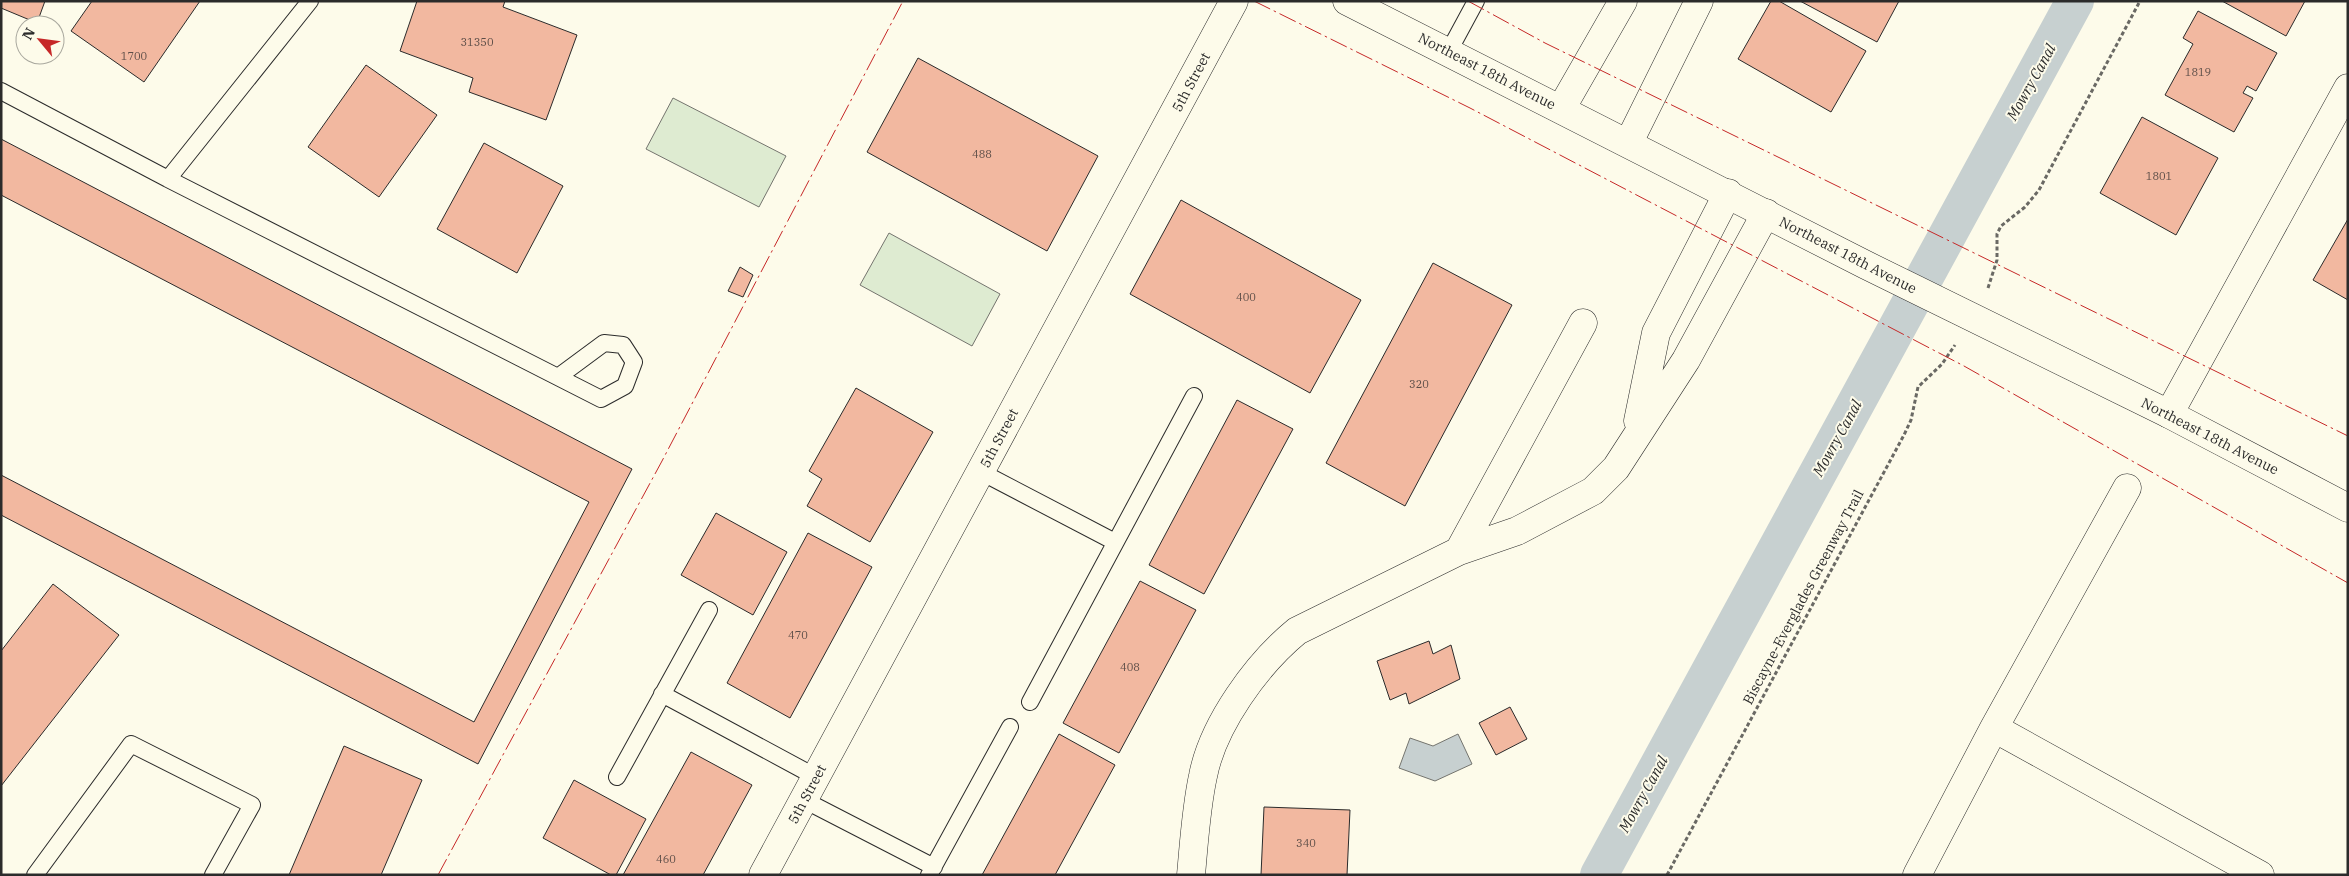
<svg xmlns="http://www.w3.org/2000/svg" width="2349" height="876" font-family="'IBM Plex Serif',serif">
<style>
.green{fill:#deebd1;stroke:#74746e}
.water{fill:#c7d0d0;stroke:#74746e}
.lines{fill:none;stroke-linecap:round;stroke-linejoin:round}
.canal{stroke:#c7d0d0;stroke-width:38}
.building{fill:#f2b8a0;stroke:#2b2b2b}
.service-casing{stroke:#2b2b2b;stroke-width:18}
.minor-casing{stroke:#2b2b2b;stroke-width:29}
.tertiary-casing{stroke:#2b2b2b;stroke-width:29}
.path{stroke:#6a6964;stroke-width:3;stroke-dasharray:4 2.5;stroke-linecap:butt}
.service{stroke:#fdfbea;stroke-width:16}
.minor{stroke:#fdfbea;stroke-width:28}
.tertiary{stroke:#fdfbea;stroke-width:28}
.power{stroke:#c62828;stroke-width:1;stroke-dasharray:18 4 2.5 4;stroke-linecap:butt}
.labels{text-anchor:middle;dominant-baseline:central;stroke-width:4;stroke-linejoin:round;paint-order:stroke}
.number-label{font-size:11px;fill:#5d4e48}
.street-label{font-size:14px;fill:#2b2b2b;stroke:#fdfbea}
.water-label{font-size:15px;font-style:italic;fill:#2b2b2b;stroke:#fdfbea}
</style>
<rect width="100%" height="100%" fill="#fdfbea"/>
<path class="green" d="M 673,98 L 786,156 L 759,207 L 646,149 Z
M 889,233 L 1000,294 L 972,346 L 860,285 Z"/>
<path class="water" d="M 1458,734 L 1472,764 L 1435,781 L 1399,768 L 1410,738 L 1433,746 Z"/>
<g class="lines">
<path class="canal" d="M 1599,875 L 2075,1"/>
</g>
<path class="building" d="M 1,1 L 45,1 L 37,23 L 1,8 Z
M 92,1 L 200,1 L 144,82 L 71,31 Z
M 417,1 L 505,1 L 503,7 L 577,35 L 546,120 L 469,92 L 473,78 L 400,51 Z
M 1771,1 L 1779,1 L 1866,51 L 1831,112 L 1738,59 Z
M 1800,1 L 1899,1 L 1877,42 Z
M 2222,1 L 2305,1 L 2286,36 Z
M 2198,11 L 2277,53 L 2256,91 L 2247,86 L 2243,93 L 2253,98 L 2234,132 L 2165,95 L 2193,44 L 2183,38 Z
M 918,58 L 1098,156 L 1047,251 L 867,152 Z
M 366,65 L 437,115 L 379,197 L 308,147 Z
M 2142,117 L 2218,158 L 2176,235 L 2100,193 Z
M 1,139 L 632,469 L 478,764 L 1,515 L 1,475 L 474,722 L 589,502 L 1,195 Z
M 484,143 L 563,186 L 517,273 L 437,229 Z
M 1181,200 L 1361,300 L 1310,393 L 1130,294 Z
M 2348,219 L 2348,300 L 2313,280 Z
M 1433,263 L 1512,305 L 1405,506 L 1326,463 Z
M 740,267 L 753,275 L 743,297 L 728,291 Z
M 856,388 L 933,432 L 870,542 L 807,506 L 822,479 L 809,471 Z
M 1237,400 L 1293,429 L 1204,594 L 1149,565 Z
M 716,513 L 787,552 L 753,615 L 681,575 Z
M 808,533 L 872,567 L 790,718 L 727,683 Z
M 1140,581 L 1196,610 L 1119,753 L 1063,723 Z
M 53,584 L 119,635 L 1,786 L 1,651 Z
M 1429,641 L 1433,654 L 1451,645 L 1460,679 L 1409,704 L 1406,693 L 1390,700 L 1377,661 Z
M 1510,707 L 1527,739 L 1496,755 L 1479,723 Z
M 1059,734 L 1115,765 L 1055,875 L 982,875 Z
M 344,746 L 422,780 L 381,875 L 289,875 Z
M 691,752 L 752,785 L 703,875 L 623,875 Z
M 574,780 L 646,819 L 616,875 L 611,875 L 543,838 Z
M 1264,807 L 1350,810 L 1347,875 L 1261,875 Z"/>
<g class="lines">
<g class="service-casing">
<path id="service" d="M 310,1 L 168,179 L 601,399 L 625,386 L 634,362 L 623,345 L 604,343 L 558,377
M 1449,51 L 1476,1
M 1,91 L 168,179
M 981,472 L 1115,542
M 662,694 L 816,777
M 1030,702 L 1194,396
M 617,777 L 709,610
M 804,800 L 934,867
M 35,875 L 131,744 L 252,805 L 213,875
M 929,875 L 1010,727"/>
</g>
<g class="minor-casing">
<path id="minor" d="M 1561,109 L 1623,1
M 1629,142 L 1699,1
M 2169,414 L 2348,88
M 1638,421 L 1656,333 L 1728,193
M 1459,551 L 1583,323
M 1994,728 L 2127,488
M 763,875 L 1234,1
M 1191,875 C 1194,843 1196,808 1203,776 C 1213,724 1257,664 1297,631 L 1459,551 L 1517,531 L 1593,491 L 1616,468 L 1686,360 L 1766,213
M 1917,875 L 1994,728 L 2260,875"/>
</g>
<g class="tertiary-casing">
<path id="tertiary" d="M 1347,1 L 1866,265 L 2169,414 L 2348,508"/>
</g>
<path class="path" d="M 1988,288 L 1997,260 L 1997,234 L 2001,226 L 2025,207 L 2039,190 L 2140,1
M 1667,875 L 1904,435 L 1911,420 L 1918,387 L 1942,364 L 1955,345"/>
<use href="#service" class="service"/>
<use href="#minor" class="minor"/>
<use href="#tertiary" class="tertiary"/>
<path class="power" d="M 1254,1 L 1470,108 L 1964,366 L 2348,583
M 1468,1 L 1545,43 L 2348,436
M 438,875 L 662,461 L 903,1"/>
</g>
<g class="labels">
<g class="number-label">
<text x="477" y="42">31350</text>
<text x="134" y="56">1700</text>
<text x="2198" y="72">1819</text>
<text x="982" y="154">488</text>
<text x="2159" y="176">1801</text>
<text x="1246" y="297">400</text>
<text x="1419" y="384">320</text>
<text x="798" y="635">470</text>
<text x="1130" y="667">408</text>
<text x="1306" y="843">340</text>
<text x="666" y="859">460</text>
</g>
<g class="street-label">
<text transform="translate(1487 71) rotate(27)">Northeast 18th Avenue</text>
<text transform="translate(1191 82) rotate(-62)">5th Street</text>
<text transform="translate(1848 255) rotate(27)">Northeast 18th Avenue</text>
<text transform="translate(2210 436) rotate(27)">Northeast 18th Avenue</text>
<text transform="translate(999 438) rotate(-62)">5th Street</text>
<text transform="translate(1803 597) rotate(-62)">Biscayne-Everglades Greenway Trail</text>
<text transform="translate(807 794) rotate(-62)">5th Street</text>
</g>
<g class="water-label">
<text transform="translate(2031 82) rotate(-61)">Mowry Canal</text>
<text transform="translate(1837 438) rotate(-61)">Mowry Canal</text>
<text transform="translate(1643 794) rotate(-61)">Mowry Canal</text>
</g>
</g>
<rect width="2349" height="876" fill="none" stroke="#2b2b2b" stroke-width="5"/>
<g transform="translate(40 40) rotate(299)"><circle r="24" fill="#fdfbea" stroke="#a9a89e"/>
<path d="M0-4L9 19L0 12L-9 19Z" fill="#c62828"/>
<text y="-8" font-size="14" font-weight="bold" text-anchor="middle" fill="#2b2b2b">N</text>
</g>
</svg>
